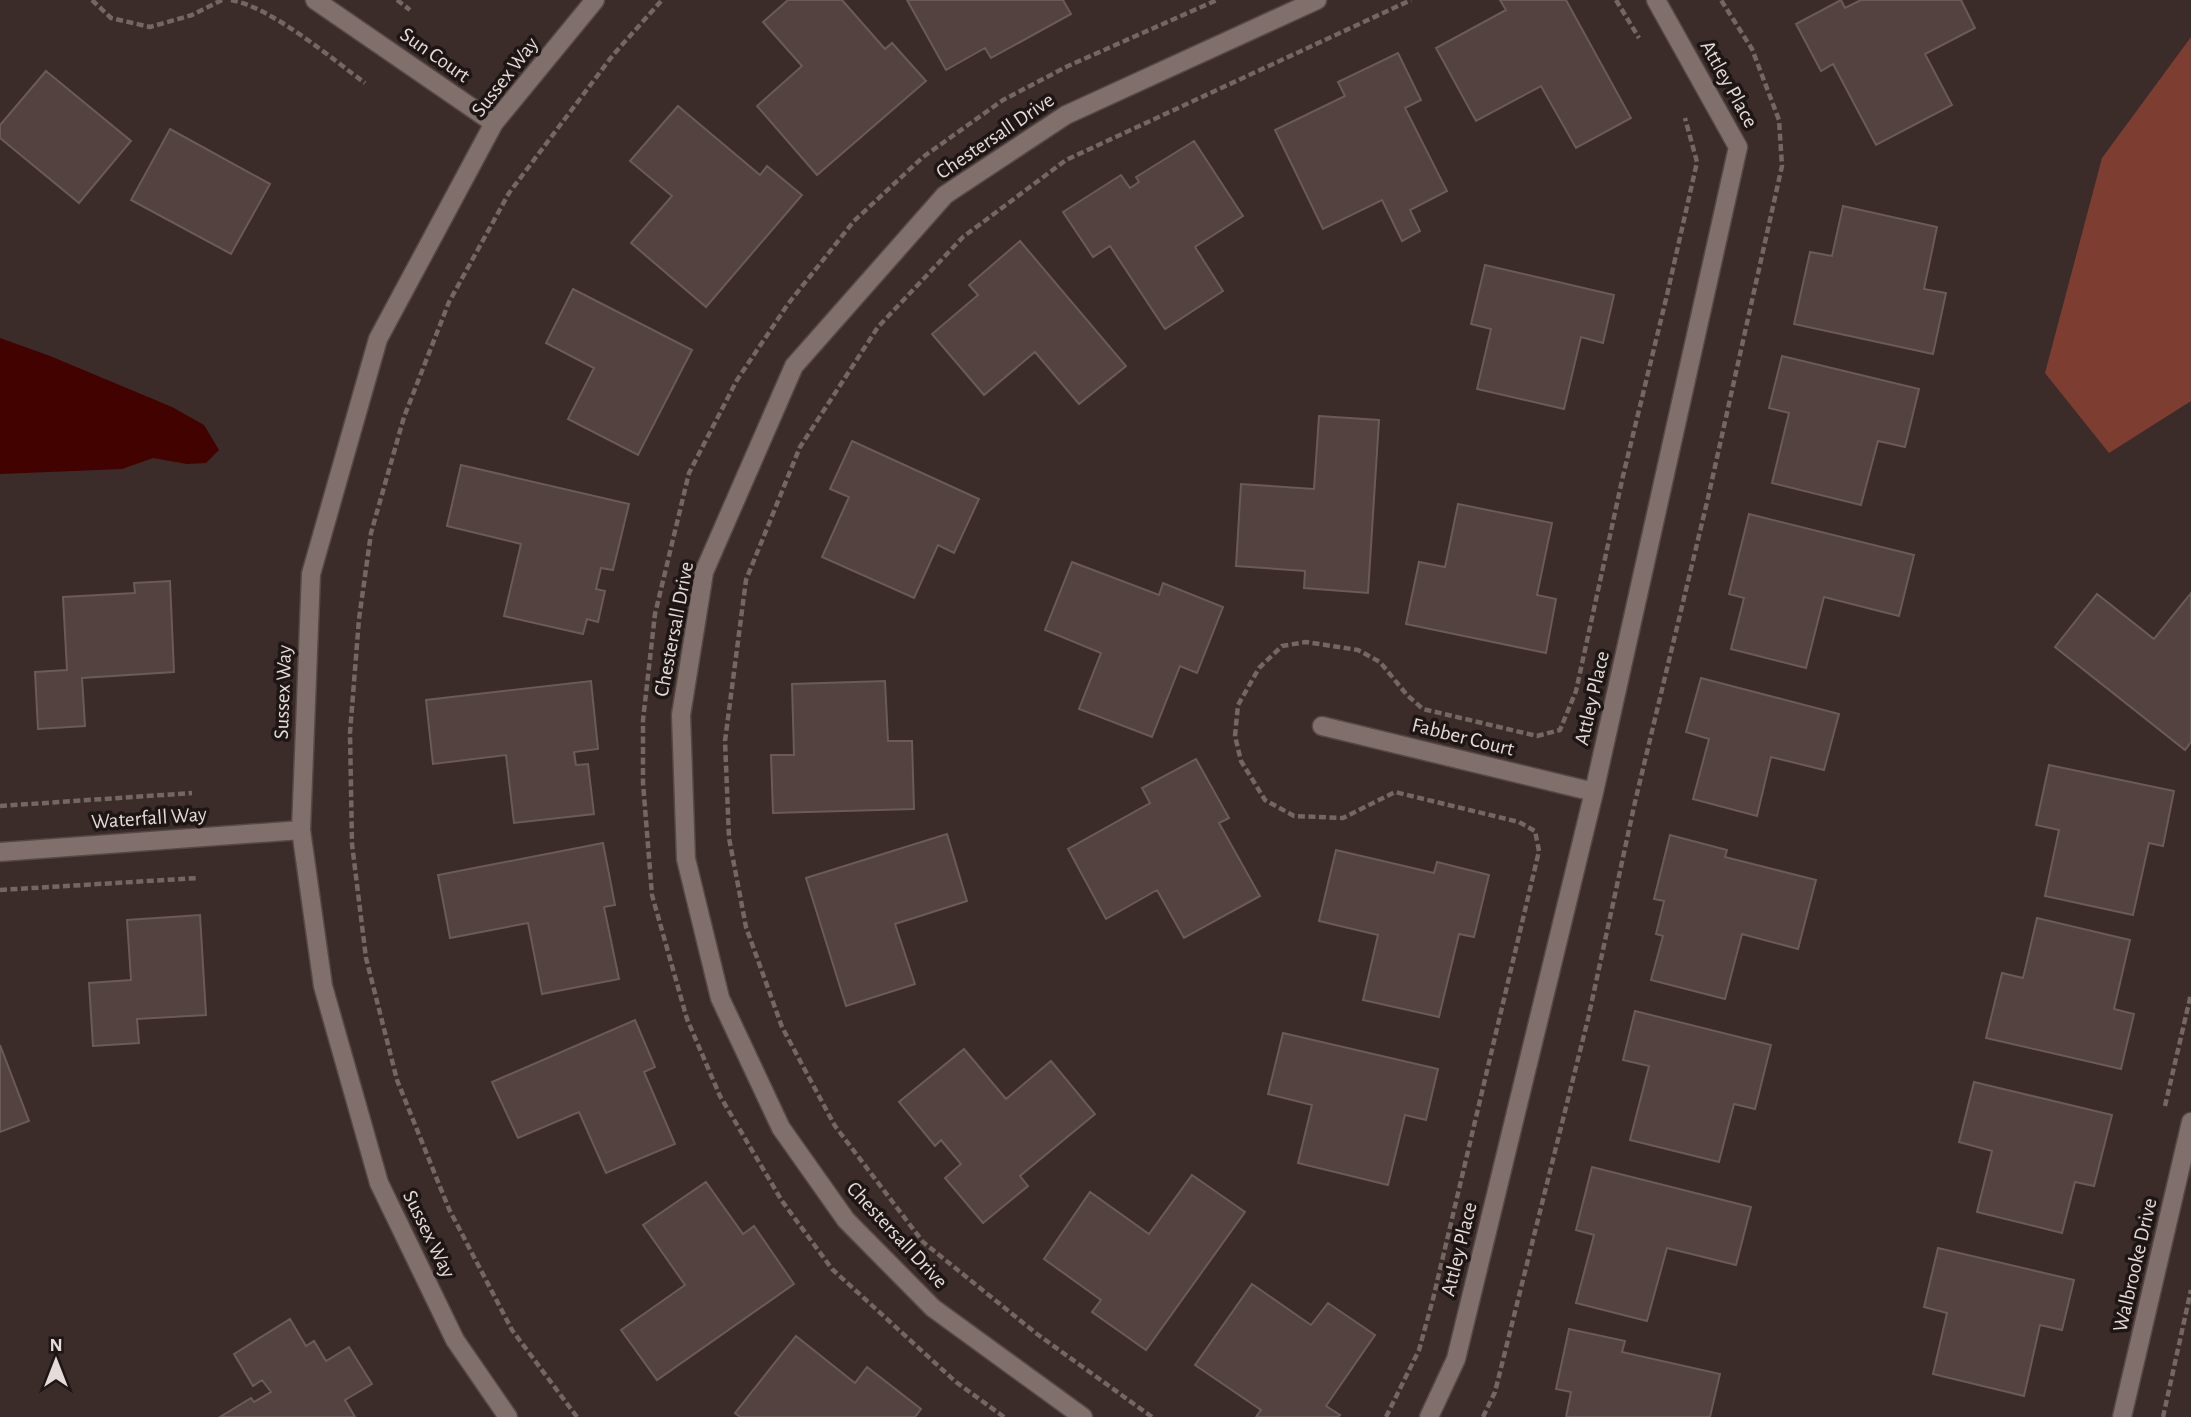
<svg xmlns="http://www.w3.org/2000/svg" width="2191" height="1417" font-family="'Alegreya Sans',sans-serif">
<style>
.green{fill:#7d3d31}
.water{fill:#420200}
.building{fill:#53423f;stroke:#6b5a56;stroke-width:2}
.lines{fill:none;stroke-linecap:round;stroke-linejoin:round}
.minor-casing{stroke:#554845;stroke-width:21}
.path{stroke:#736663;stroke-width:4.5;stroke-dasharray:7 3.5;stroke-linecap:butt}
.minor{stroke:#816f6b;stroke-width:18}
.labels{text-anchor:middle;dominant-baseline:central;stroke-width:7;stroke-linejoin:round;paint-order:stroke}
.street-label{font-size:21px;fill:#e5dbd9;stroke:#1d1615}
</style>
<rect width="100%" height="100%" fill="#3b2c29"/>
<path class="green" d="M 2191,37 L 2191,401 L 2109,453 L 2045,373 L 2102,158 Z"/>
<path class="water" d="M 0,338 L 50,356 L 172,407 L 204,425 L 219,450 L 206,463 L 187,464 L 153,458 L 122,469 L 0,474 Z"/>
<path class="building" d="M 788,0 L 842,0 L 885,49 L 892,43 L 926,81 L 817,175 L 757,106 L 802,66 L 763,22 Z
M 907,0 L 1063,0 L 1071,14 L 991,58 L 985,48 L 946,70 Z
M 1500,0 L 1566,0 L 1631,118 L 1576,148 L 1541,86 L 1476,121 L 1436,48 L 1506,10 Z
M 1841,0 L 1845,8 L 1861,0 L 1961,0 L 1975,28 L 1925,54 L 1952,105 L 1876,145 L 1833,64 L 1821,71 L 1796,24 Z
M 1398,53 L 1421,100 L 1405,108 L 1447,191 L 1410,210 L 1420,231 L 1402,241 L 1382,200 L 1323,229 L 1275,130 L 1345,96 L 1338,82 Z
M 46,71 L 131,141 L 79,203 L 0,138 L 0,125 Z
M 678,106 L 760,175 L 767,166 L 802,195 L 706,307 L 631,243 L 672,196 L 630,161 Z
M 170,129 L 270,184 L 231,254 L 131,200 Z
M 1194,141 L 1243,216 L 1195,247 L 1223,291 L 1165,329 L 1110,246 L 1093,257 L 1063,212 L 1121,175 L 1130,188 L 1139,182 L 1136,177 Z
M 1843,206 L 1937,227 L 1924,289 L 1946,293 L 1933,354 L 1794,324 L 1810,252 L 1832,256 Z
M 1020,241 L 1126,366 L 1079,404 L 1035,352 L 984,395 L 932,334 L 978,295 L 969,285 Z
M 1485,265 L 1614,295 L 1603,343 L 1581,337 L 1564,409 L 1477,389 L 1491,329 L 1471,324 Z
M 573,289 L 692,350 L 638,455 L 568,419 L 594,368 L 546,343 Z
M 1782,356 L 1919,389 L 1905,447 L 1878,441 L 1861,505 L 1772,483 L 1789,413 L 1769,408 Z
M 1319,416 L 1379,420 L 1368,593 L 1304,588 L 1305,571 L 1236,566 L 1241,484 L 1314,489 Z
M 852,441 L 979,499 L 954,553 L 938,545 L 914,598 L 822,557 L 849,497 L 830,489 Z
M 461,465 L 629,504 L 613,570 L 601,568 L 596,589 L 605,591 L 598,622 L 587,619 L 583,634 L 504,616 L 521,544 L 447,526 Z
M 1458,504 L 1552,523 L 1537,595 L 1556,599 L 1546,653 L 1406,624 L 1419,562 L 1445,567 Z
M 1749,514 L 1914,555 L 1899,616 L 1824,597 L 1806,668 L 1731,649 L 1744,598 L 1729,594 Z
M 1072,562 L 1159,595 L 1163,583 L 1223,607 L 1197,673 L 1180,666 L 1152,737 L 1079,709 L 1101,653 L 1045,630 Z
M 170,581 L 174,672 L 82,678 L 85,726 L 38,729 L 35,672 L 67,670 L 63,597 L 135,593 L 134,583 Z
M 2191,593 L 2191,742 L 2185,750 L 2055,647 L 2097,594 L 2154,639 Z
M 1701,678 L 1839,714 L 1824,770 L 1771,757 L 1757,816 L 1693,799 L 1709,739 L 1686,732 Z
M 591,681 L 598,749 L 574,752 L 576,765 L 588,764 L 594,814 L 514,823 L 506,755 L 433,764 L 426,700 Z
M 885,681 L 888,741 L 912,741 L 914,809 L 773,813 L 771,755 L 794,755 L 792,684 Z
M 1196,759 L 1229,818 L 1219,823 L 1260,896 L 1184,938 L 1157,890 L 1106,919 L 1068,849 L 1150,803 L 1142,788 Z
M 2049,765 L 2174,791 L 2163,846 L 2149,843 L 2133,915 L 2045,896 L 2059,830 L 2036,825 Z
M 947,834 L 967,901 L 895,924 L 915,984 L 846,1006 L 806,878 Z
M 1670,835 L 1727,850 L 1725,857 L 1816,880 L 1798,949 L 1742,934 L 1725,999 L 1651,980 L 1663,936 L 1656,934 L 1664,901 L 1654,899 Z
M 603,843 L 615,905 L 604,907 L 619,979 L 542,994 L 528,923 L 450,938 L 438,875 Z
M 1336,850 L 1434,873 L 1437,862 L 1489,875 L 1474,937 L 1459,934 L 1439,1017 L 1363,1000 L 1378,935 L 1319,921 Z
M 200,915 L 206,1015 L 137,1019 L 139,1043 L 93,1046 L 89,983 L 131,980 L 127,920 Z
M 2037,918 L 2130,940 L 2114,1009 L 2134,1014 L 2121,1069 L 1986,1038 L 2002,973 L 2023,978 Z
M 1635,1011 L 1771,1045 L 1755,1109 L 1734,1104 L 1719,1162 L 1630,1140 L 1649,1066 L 1623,1060 Z
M 635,1020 L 655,1067 L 644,1072 L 675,1144 L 606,1173 L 579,1112 L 518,1138 L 492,1082 Z
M 1283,1033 L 1438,1069 L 1426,1120 L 1405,1115 L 1388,1185 L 1298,1163 L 1312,1105 L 1268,1094 Z
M 0,1045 L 29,1121 L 0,1132 Z
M 964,1049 L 1006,1099 L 1051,1061 L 1095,1114 L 1020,1176 L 1028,1186 L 983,1223 L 945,1178 L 961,1164 L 941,1140 L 935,1146 L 899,1102 Z
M 1974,1082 L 2112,1115 L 2094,1186 L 2075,1182 L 2062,1233 L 1977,1212 L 1992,1151 L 1959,1142 Z
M 1592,1167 L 1751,1207 L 1736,1265 L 1667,1248 L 1647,1321 L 1576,1303 L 1594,1235 L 1576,1230 Z
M 1192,1175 L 1245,1212 L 1146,1350 L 1092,1312 L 1101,1300 L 1044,1259 L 1090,1192 L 1149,1234 Z
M 706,1182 L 743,1234 L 754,1226 L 794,1284 L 657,1380 L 621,1330 L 685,1285 L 643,1225 Z
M 1938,1248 L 2074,1280 L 2062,1330 L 2040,1325 L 2024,1396 L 1933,1374 L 1947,1313 L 1924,1307 Z
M 1252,1284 L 1311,1325 L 1328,1303 L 1375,1335 L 1326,1406 L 1340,1415 L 1338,1417 L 1256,1417 L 1261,1410 L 1195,1365 Z
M 290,1319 L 306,1346 L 314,1341 L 326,1361 L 349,1347 L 372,1384 L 345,1400 L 355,1417 L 220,1417 L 251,1398 L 254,1402 L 271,1392 L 262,1380 L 253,1386 L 234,1354 Z
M 1569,1329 L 1625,1341 L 1622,1352 L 1720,1374 L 1710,1417 L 1566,1417 L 1571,1392 L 1556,1389 Z
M 796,1336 L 855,1383 L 867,1367 L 921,1409 L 915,1417 L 740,1417 L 735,1413 Z"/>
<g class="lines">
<g class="minor-casing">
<path id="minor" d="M 315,0 L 494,123
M 1322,726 L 1594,792
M 0,852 L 301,830
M 508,1417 L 455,1340 L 379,1183 L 323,986 L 301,830 L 311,574 L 378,339 L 494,123 L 595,0
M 1083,1417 L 933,1308 L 846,1220 L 781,1128 L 720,998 L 686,859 L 681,715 L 702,585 L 704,572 L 794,366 L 945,195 L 1066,115 L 1317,0
M 1429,1417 L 1456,1359 L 1594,792 L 1738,147 L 1656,0
M 2122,1417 L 2191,1122"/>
</g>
<path class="path" d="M 92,0 L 111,18 L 150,27 L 192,15 L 222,0
M 231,0 C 271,7 331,58 365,83
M 397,0 L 410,10
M 1616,0 L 1639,38
M 0,806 L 192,793
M 0,890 L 198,878
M 2165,1106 L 2191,994
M 577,1417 L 512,1330 L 449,1209 L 397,1080 L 366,958 L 352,844 L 350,733 L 359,619 L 371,533 L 404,417 L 449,302 L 509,193 L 613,55 L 662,0
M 1004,1417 L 956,1382 L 832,1269 L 782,1201 L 720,1096 L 687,1019 L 652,895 L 643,783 L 643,720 L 655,614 L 689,473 L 737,380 L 788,304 L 854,221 L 923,157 L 1003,100 L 1068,66 L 1217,0
M 1152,1417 L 1037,1334 L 923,1242 L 835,1126 L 782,1027 L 746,927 L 729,838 L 725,741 L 746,580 L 800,447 L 878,327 L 963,237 L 1066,160 L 1411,0
M 1386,1417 L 1419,1350 L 1433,1299 L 1539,851 L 1535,831 L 1519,822 L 1395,792 L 1343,818 L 1294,816 L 1265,800 L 1241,761 L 1235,736 L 1238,705 L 1259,668 L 1282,646 L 1306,642 L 1358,650 L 1380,662 L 1407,695 L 1423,709 L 1537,736 L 1560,730 L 1576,691 L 1623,476 L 1667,295 L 1697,162 L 1685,118
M 1483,1417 L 1495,1392 L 1588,1019 L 1635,802 L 1708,498 L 1782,166 L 1779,120 L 1752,49 L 1721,0
M 2163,1417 L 2191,1290"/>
<use href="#minor" class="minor"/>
</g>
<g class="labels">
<g class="street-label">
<text transform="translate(435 55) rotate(35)">Sun Court</text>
<text transform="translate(505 77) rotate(-52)">Sussex Way</text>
<text transform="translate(1729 84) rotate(61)">Attley Place</text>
<text transform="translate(995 136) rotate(-34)">Chestersall Drive</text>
<text transform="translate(674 629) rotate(-79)">Chestersall Drive</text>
<text transform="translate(283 692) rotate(-88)">Sussex Way</text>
<text transform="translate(1592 698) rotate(-77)">Attley Place</text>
<text transform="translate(1463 737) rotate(14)">Fabber Court</text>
<text transform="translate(149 818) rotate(-4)">Waterfall Way</text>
<text transform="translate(429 1234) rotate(64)">Sussex Way</text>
<text transform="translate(897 1235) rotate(47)">Chestersall Drive</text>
<text transform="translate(1459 1249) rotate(-76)">Attley Place</text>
<text transform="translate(2135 1265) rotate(-77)">Walbrooke Drive</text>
</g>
</g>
<g transform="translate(56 1361)" stroke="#1d1615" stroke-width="5" paint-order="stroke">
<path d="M0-5L12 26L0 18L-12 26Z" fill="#e5dbd9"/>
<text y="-10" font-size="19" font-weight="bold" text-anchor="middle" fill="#e5dbd9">N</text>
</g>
</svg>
